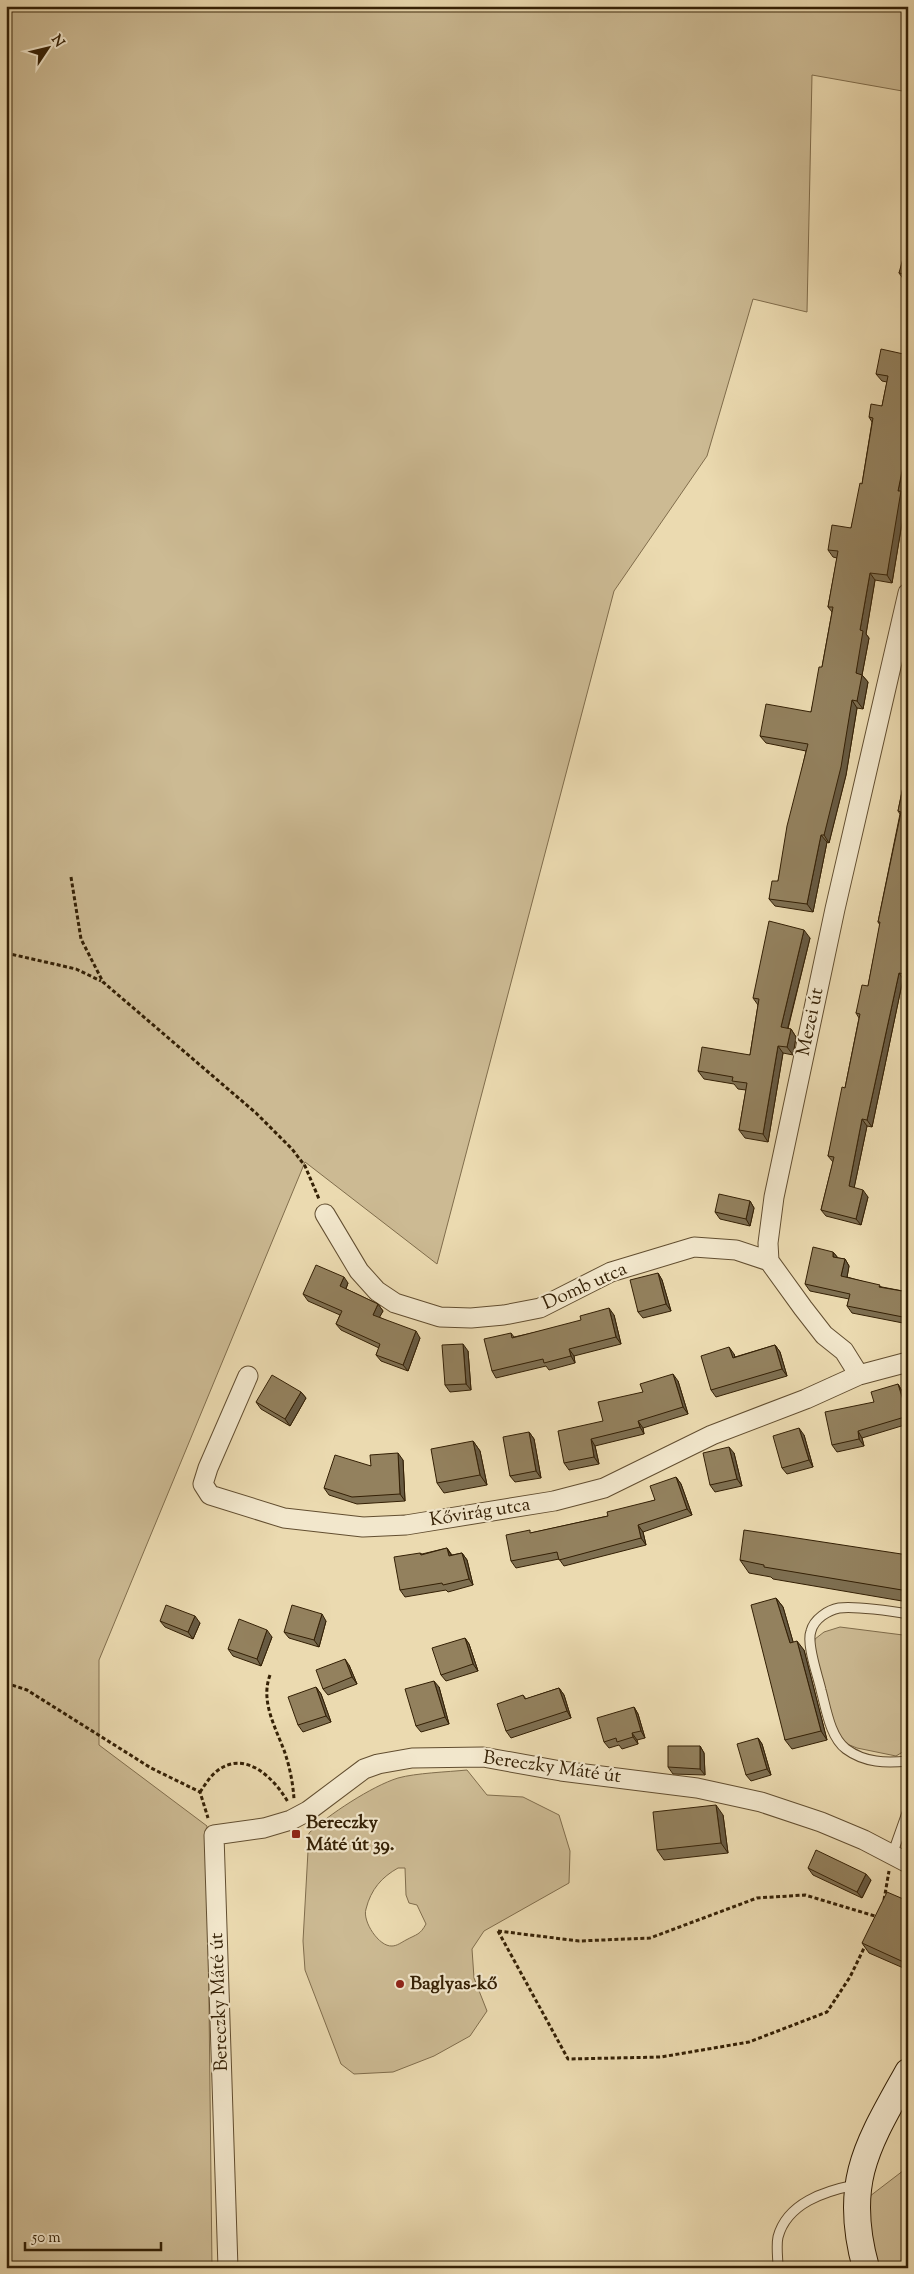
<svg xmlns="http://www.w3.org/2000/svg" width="914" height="2274" font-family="'Sorts Mill Goudy',serif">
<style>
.green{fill:#ccba93;stroke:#806d4c;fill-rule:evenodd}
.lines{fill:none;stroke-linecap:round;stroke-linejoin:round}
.service-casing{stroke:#624e30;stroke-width:11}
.minor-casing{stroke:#624e30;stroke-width:21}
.secondary-casing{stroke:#342005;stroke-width:28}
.path{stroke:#342005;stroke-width:3;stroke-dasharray:4 2.5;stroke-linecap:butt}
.service{stroke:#f2e7cc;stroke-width:9}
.minor{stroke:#f2e7cc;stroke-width:19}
.secondary{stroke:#f2e7cc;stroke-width:26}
.wall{fill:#7e6f51;stroke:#342005}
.shaded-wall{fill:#675a42;stroke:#342005}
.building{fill:#93815e;stroke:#342005}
.poi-dot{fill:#8f2418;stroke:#f2e7cc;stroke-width:2}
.labels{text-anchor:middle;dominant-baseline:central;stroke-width:4.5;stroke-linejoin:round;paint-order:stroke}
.street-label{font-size:19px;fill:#342005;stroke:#f2e7cc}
.poi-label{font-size:19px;font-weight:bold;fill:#342005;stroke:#f2e7cc;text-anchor:start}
</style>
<rect width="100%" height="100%" fill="#ebdab0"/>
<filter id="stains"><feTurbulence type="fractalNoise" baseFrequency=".004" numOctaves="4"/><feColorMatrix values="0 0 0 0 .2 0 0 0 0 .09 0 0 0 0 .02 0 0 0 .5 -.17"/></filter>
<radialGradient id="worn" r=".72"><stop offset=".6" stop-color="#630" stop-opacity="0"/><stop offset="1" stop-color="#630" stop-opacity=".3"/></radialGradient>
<path class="green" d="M 6,6 L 908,6 L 908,92 L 812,75 L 807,312 L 753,299 L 707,456 L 614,591 L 437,1264 L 305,1162 L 99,1660 L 99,1745 L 207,1826 L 212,2268 L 6,2268 Z
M 840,1627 L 903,1635 L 908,1640 L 908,1736 L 906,1750 L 896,1756 L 857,1748 L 847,1744 L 836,1735 L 812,1656 L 815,1639 L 824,1632 Z
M 467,1770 L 487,1795 L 523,1797 L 559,1815 L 570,1851 L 569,1883 L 484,1931 L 472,1949 L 474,1978 L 487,2011 L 470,2036 L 434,2056 L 393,2072 L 354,2074 L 341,2064 L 305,1970 L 303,1941 L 309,1833 C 328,1815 372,1786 398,1778 C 416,1773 447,1772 467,1770 ZM 398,1868 L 405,1868 L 406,1895 L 409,1903 L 417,1905 L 426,1924 C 420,1935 417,1934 406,1940 C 402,1942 397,1946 392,1946 C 379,1947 362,1921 366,1909 C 371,1889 382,1877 398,1868 Z
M 908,2167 L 908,2268 L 866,2268 L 857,2206 Z"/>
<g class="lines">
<g class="service-casing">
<path id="service" d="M 908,1614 C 892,1611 855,1606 839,1608 C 828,1610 814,1619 811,1631 C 806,1644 818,1676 821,1690 C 826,1708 830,1737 846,1749 C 865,1763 886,1763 908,1761
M 892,1855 L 908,1810
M 778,2268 C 778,2258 776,2246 778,2237 C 787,2203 825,2191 855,2185"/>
</g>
<g class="minor-casing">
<path id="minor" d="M 908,593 L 835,909 L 774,1197 L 768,1243 L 769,1261 L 803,1308 L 824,1335 L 844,1351 L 859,1375 L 908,1362
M 325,1214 L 359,1271 L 377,1291 L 395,1303 L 440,1317 L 471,1318 L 504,1315 L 540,1308 L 611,1272 L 694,1247 L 736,1250 L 769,1261
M 248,1376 L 208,1468 L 203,1484 L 210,1495 L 284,1518 L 363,1527 L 406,1525 L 554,1501 L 604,1488 L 712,1435 L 806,1399 L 859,1375
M 228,2268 L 214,1835 L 264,1828 L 291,1820 L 308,1811 L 364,1769 L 378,1764 L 412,1758 L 483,1757 L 561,1771 L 697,1788 L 761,1802 L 821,1822 L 864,1840 L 908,1863"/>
</g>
<g class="secondary-casing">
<path id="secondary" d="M 866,2268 C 842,2182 868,2144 908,2072"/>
</g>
<path class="path" d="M 71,877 L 81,939 L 103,982 L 256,1113 L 292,1149 L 305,1166 L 319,1199
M 6,953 L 76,969 L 101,981
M 270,1675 C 260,1702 276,1728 285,1753 C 290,1768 293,1784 294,1799
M 6,1683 L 27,1690 L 151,1768 L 200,1792 L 208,1818
M 200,1792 C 205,1785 210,1776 217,1771 C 245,1749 274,1778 288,1802
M 884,1900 L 889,1871
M 498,1931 L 568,2059 L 661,2057 L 749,2042 L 827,2012 L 850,1977 L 866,1944
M 498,1931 L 579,1941 L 650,1938 L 757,1898 L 805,1895 L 878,1917"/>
<use href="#service" class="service"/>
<use href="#minor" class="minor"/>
<use href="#secondary" class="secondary"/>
</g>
<path class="wall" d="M 908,252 L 908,281 L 904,280 L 899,273 Z
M 908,355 L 908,477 L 904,496 L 906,499 L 892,583 L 875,580 L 866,634 L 869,638 L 862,675 L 868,682 L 863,709 L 857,708 L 846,775 L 829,843 L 827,842 L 813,912 L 775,906 L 769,899 L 778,881 L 806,751 L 766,743 L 760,736 L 811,712 L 822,667 L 832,612 L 828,607 L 837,558 L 833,557 L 828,550 L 851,528 L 862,484 L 872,422 L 869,417 L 882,406 L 887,382 L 882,381 L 876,374 Z
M 908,748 L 908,980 L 903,979 L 872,1127 L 867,1126 L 854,1188 L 868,1197 L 861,1225 L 826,1216 L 821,1210 L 833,1162 L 828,1156 L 845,1088 L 859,1018 L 856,1013 L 868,986 L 880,925 L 878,922 L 900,814 L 898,811 L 906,772 L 903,768 Z
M 810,938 L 788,1029 L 791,1029 L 796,1037 L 793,1055 L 783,1053 L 768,1142 L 745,1138 L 739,1130 L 746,1090 L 738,1089 L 734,1084 L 704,1079 L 698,1071 L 750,1055 L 758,1005 L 753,998 Z
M 750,1201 L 754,1208 L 750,1226 L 720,1219 L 715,1212 Z
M 833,1252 L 838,1258 L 845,1259 L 849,1266 L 847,1277 L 882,1287 L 908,1292 L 908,1324 L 852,1313 L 847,1306 L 849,1299 L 810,1291 L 805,1284 Z
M 658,1273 L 662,1280 L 671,1311 L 643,1318 L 638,1312 Z
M 348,1283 L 346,1289 L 378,1304 L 383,1311 L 379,1317 L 420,1338 L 408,1371 L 381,1361 L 376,1355 L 379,1348 L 341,1330 L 336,1324 L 340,1315 L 308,1301 L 303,1294 Z
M 614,1315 L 621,1344 L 574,1356 L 575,1363 L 549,1370 L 546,1366 L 496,1378 L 492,1371 L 511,1333 L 514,1337 Z
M 775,1345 L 780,1352 L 787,1376 L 716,1397 L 711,1390 L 734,1354 L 735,1357 Z
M 468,1351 L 471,1390 L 450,1392 L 445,1385 Z
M 678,1381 L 688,1414 L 643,1428 L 644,1434 L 595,1446 L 599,1464 L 569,1470 L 564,1463 L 603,1421 L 643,1392 Z
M 898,1384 L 902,1391 L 908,1408 L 908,1424 L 862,1438 L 864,1446 L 837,1452 L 832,1445 L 874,1402 Z
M 301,1392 L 306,1398 L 290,1426 L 261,1409 L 256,1402 Z
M 529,1432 L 534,1439 L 541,1478 L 515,1482 L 510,1476 Z
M 804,1435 L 813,1467 L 787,1474 L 782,1468 Z
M 473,1441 L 480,1451 L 487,1485 L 444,1493 L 437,1483 Z
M 734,1453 L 742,1486 L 715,1492 L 710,1485 Z
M 403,1460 L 405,1501 L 357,1504 L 329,1495 L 324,1488 L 371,1466 Z
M 676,1477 L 681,1484 L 692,1515 L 643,1532 L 646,1545 L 564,1566 L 559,1559 L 516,1568 L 511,1561 L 531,1533 L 608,1516 L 655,1500 Z
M 447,1548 L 452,1555 L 462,1553 L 467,1560 L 473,1585 L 448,1592 L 446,1590 L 405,1597 L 400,1590 L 420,1553 L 422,1554 Z
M 908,1555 L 908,1602 L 773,1579 L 771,1577 L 749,1573 L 740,1560 Z
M 776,1598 L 783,1607 L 793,1642 L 804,1650 L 827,1740 L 792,1749 L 785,1740 Z
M 160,1621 L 200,1623 L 193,1639 L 165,1627 Z
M 326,1621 L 319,1647 L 289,1638 L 284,1632 Z
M 272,1637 L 261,1666 L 233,1656 L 228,1649 Z
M 465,1638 L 469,1644 L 478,1671 L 446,1681 L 441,1675 Z
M 349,1665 L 357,1684 L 328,1695 L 323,1689 Z
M 316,1687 L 321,1694 L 331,1722 L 303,1732 L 298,1725 Z
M 439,1687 L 449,1724 L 421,1732 L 416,1726 Z
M 559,1688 L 564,1695 L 571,1718 L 511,1738 L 506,1731 L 523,1695 L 526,1699 Z
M 634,1707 L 638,1714 L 645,1738 L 637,1740 L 638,1744 L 622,1749 L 619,1745 L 609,1748 L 604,1742 Z
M 758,1738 L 762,1744 L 771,1775 L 751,1781 L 746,1775 Z
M 700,1746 L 704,1753 L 705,1775 L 673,1774 L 668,1767 Z
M 723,1815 L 728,1853 L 664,1860 L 657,1850 Z
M 808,1868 L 871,1880 L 862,1898 L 813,1875 Z
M 908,1901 L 908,1970 L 869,1953 L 862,1943 Z"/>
<path class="shaded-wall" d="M 908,442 L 908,477 L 904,496 L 906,499 L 892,583 L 887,575 L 898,491 Z
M 870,573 L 875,580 L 866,634 L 869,638 L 862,675 L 868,682 L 863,709 L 857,701 L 856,673 L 860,630 Z
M 852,700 L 857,708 L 846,775 L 829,843 L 824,835 Z
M 821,835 L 827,842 L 813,912 L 807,904 Z
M 804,930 L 810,938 L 786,1035 L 781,1027 Z
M 899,973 L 903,979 L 872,1127 L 867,1120 Z
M 791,1029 L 796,1037 L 793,1055 L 787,1047 Z
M 778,1046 L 783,1053 L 768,1142 L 763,1134 Z
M 862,1119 L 867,1126 L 853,1193 L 849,1186 Z
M 863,1190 L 868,1197 L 861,1225 L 856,1219 Z
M 750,1201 L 754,1208 L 750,1226 L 746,1219 Z
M 833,1252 L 838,1258 L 833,1257 Z
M 845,1259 L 849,1266 L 846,1283 L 841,1276 Z
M 658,1273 L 662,1280 L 671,1311 L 666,1304 Z
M 344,1277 L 348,1283 L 344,1293 L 340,1286 Z
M 378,1304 L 383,1311 L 377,1322 L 373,1315 Z
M 609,1308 L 614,1315 L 621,1344 L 616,1337 Z
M 416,1331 L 420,1338 L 408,1371 L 403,1365 Z
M 463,1344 L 468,1351 L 471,1390 L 466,1384 Z
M 775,1345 L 780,1352 L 787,1376 L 782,1369 Z
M 729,1347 L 734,1354 L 737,1364 L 733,1358 Z
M 569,1349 L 574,1356 L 575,1363 L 571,1356 Z
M 673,1374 L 678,1381 L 688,1414 L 683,1407 Z
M 898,1384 L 902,1391 L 908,1408 L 908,1416 Z
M 301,1392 L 306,1398 L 290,1426 L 285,1419 Z
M 638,1421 L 643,1428 L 644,1434 L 640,1427 Z
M 799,1428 L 804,1435 L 813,1467 L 809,1460 Z
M 858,1431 L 862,1438 L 864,1446 L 859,1439 Z
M 529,1432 L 534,1439 L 541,1478 L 536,1471 Z
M 591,1439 L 595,1446 L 599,1464 L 594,1457 Z
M 473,1441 L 480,1451 L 487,1485 L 480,1475 Z
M 729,1447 L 734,1453 L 742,1486 L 737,1479 Z
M 398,1453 L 403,1460 L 405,1501 L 400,1494 Z
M 676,1477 L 681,1484 L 692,1515 L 687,1509 Z
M 638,1525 L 643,1532 L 646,1545 L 641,1538 Z
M 447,1548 L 451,1555 L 454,1563 L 449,1556 Z
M 462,1553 L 467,1560 L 473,1585 L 469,1579 Z
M 776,1598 L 783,1607 L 796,1652 L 790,1643 Z
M 322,1614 L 326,1621 L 319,1647 L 314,1640 Z
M 195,1616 L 200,1623 L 193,1639 L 188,1632 Z
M 267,1630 L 272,1637 L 261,1666 L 257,1659 Z
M 465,1638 L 469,1644 L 478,1671 L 473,1664 Z
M 797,1641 L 804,1650 L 827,1740 L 821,1731 Z
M 345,1659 L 349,1665 L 357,1684 L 352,1677 Z
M 434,1681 L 439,1687 L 449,1724 L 445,1717 Z
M 316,1687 L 321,1694 L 331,1722 L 326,1716 Z
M 559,1688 L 564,1695 L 571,1718 L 567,1711 Z
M 634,1707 L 638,1714 L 645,1738 L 641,1731 Z
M 632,1733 L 637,1740 L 638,1744 L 633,1737 Z
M 758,1738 L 762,1744 L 771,1775 L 767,1769 Z
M 700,1746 L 704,1753 L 705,1775 L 700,1769 Z
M 716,1805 L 723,1815 L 728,1853 L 721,1843 Z
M 866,1874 L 871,1880 L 862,1898 L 857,1892 Z"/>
<path class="building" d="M 905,251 L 908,252 L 908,275 L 899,273 Z
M 881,349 L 908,355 L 908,442 L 898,491 L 901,491 L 887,575 L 870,573 L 860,630 L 863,631 L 856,673 L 862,675 L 857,701 L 852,700 L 841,767 L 824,835 L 821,835 L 807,904 L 769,899 L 772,881 L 778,881 L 787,826 L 808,744 L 760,736 L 766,704 L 811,712 L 819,667 L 822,667 L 833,607 L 828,607 L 838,551 L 828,550 L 832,525 L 851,528 L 860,483 L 862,484 L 873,418 L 869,417 L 871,404 L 882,406 L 888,376 L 876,374 Z
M 908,748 L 908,931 L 906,939 L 908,939 L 908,975 L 899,973 L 867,1120 L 862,1119 L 849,1186 L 863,1190 L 856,1219 L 821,1210 L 834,1157 L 828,1156 L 842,1087 L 845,1088 L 860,1014 L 856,1013 L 862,985 L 868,986 L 880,922 L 878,922 L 901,812 L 898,811 L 907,768 L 903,768 Z
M 769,921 L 804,930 L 781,1027 L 791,1029 L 787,1047 L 778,1046 L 763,1134 L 739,1130 L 747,1083 L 732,1081 L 733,1077 L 698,1071 L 702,1047 L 750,1055 L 759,999 L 753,998 Z
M 719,1194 L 750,1201 L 746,1219 L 715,1212 Z
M 813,1247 L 833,1252 L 833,1257 L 845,1259 L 841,1276 L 880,1285 L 879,1287 L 908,1292 L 908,1318 L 847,1306 L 850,1294 L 805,1284 Z
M 316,1265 L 344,1277 L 340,1286 L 378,1304 L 373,1315 L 416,1331 L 403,1365 L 376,1355 L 380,1344 L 336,1324 L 342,1311 L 303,1294 Z
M 658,1273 L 666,1304 L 638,1312 L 630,1280 Z
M 609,1308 L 616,1337 L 569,1349 L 571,1356 L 544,1363 L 543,1359 L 492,1371 L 484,1339 L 511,1333 L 512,1338 L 581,1320 L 580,1316 Z
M 463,1344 L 466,1384 L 445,1385 L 442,1345 Z
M 775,1345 L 782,1369 L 711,1390 L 701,1356 L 729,1347 L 733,1358 Z
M 673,1374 L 683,1407 L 638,1421 L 640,1427 L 591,1439 L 594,1457 L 564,1463 L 558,1431 L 603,1421 L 598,1402 L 643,1392 L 640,1384 Z
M 272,1375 L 301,1392 L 285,1419 L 256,1402 Z
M 898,1384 L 908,1416 L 858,1431 L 859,1439 L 832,1445 L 825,1412 L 874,1402 L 871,1392 Z
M 799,1428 L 809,1460 L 782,1468 L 773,1436 Z
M 529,1432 L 536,1471 L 510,1476 L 503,1437 Z
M 473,1441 L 480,1475 L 437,1483 L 431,1449 Z
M 729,1447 L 737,1479 L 710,1485 L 703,1453 Z
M 398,1453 L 400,1494 L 352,1497 L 324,1488 L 335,1455 L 371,1466 L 370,1455 Z
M 676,1477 L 687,1509 L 638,1525 L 641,1538 L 559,1560 L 557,1552 L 511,1561 L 506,1535 L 530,1530 L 530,1533 L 608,1516 L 607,1512 L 655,1500 L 650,1486 Z
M 744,1530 L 908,1555 L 908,1591 L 764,1567 L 764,1565 L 740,1560 Z
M 447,1548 L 449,1556 L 462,1553 L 469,1579 L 443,1585 L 442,1583 L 400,1590 L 394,1557 L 420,1553 L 421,1555 Z
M 776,1598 L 790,1643 L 797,1641 L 821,1731 L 785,1740 L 751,1605 Z
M 166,1605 L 195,1616 L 188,1632 L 160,1621 Z
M 292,1605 L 322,1614 L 314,1640 L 284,1632 Z
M 239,1619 L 267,1630 L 257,1659 L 228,1649 Z
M 465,1638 L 473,1664 L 441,1675 L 432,1648 Z
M 345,1659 L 352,1677 L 323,1689 L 316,1670 Z
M 434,1681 L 445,1717 L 416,1726 L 405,1689 Z
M 316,1687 L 326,1716 L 298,1725 L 288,1697 Z
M 559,1688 L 567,1711 L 506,1731 L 497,1704 L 523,1695 L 525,1699 Z
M 634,1707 L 641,1731 L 632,1733 L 633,1737 L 617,1742 L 616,1738 L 604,1742 L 597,1718 Z
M 758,1738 L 767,1769 L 746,1775 L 737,1744 Z
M 668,1746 L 700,1746 L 700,1769 L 668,1767 Z
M 716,1805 L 721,1843 L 657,1850 L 653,1812 Z
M 816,1850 L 866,1874 L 857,1892 L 808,1868 Z
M 887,1892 L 908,1901 L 908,1964 L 862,1943 Z"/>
<g class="poi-dot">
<rect x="291" y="1829" width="10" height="10" rx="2.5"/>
<circle cx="400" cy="1984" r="5"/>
</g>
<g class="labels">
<g class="street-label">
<text transform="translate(811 1022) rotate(-78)">Mezei út</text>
<text transform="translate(585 1287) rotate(-24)">Domb utca</text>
<text transform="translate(480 1513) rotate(-9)">Kővirág utca</text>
<text transform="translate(552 1768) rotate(8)">Bereczky Máté út</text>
<text transform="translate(220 2002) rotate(-92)">Bereczky Máté út</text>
</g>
<g class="poi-label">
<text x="306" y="1823">Bereczky<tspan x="306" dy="22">Máté út 39.</tspan></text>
<text x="410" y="1984">Baglyas-kő</text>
</g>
</g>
<rect width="914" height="2274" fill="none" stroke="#ebdab0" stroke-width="25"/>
<rect x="8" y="8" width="899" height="2259" fill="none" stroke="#342005" stroke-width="2.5"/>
<rect x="12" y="12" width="889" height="2249" fill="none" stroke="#342005"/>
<g transform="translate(48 48) rotate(55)" stroke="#f2e7cc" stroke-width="4" paint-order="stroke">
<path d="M0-4L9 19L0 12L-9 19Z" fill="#342005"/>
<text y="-8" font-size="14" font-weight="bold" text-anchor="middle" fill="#342005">N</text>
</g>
<path d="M25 2242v8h136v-8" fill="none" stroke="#342005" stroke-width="2.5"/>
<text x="32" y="2242" font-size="15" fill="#342005" stroke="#f2e7cc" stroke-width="4" paint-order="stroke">50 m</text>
<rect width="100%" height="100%" filter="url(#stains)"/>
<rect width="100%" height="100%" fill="url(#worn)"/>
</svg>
